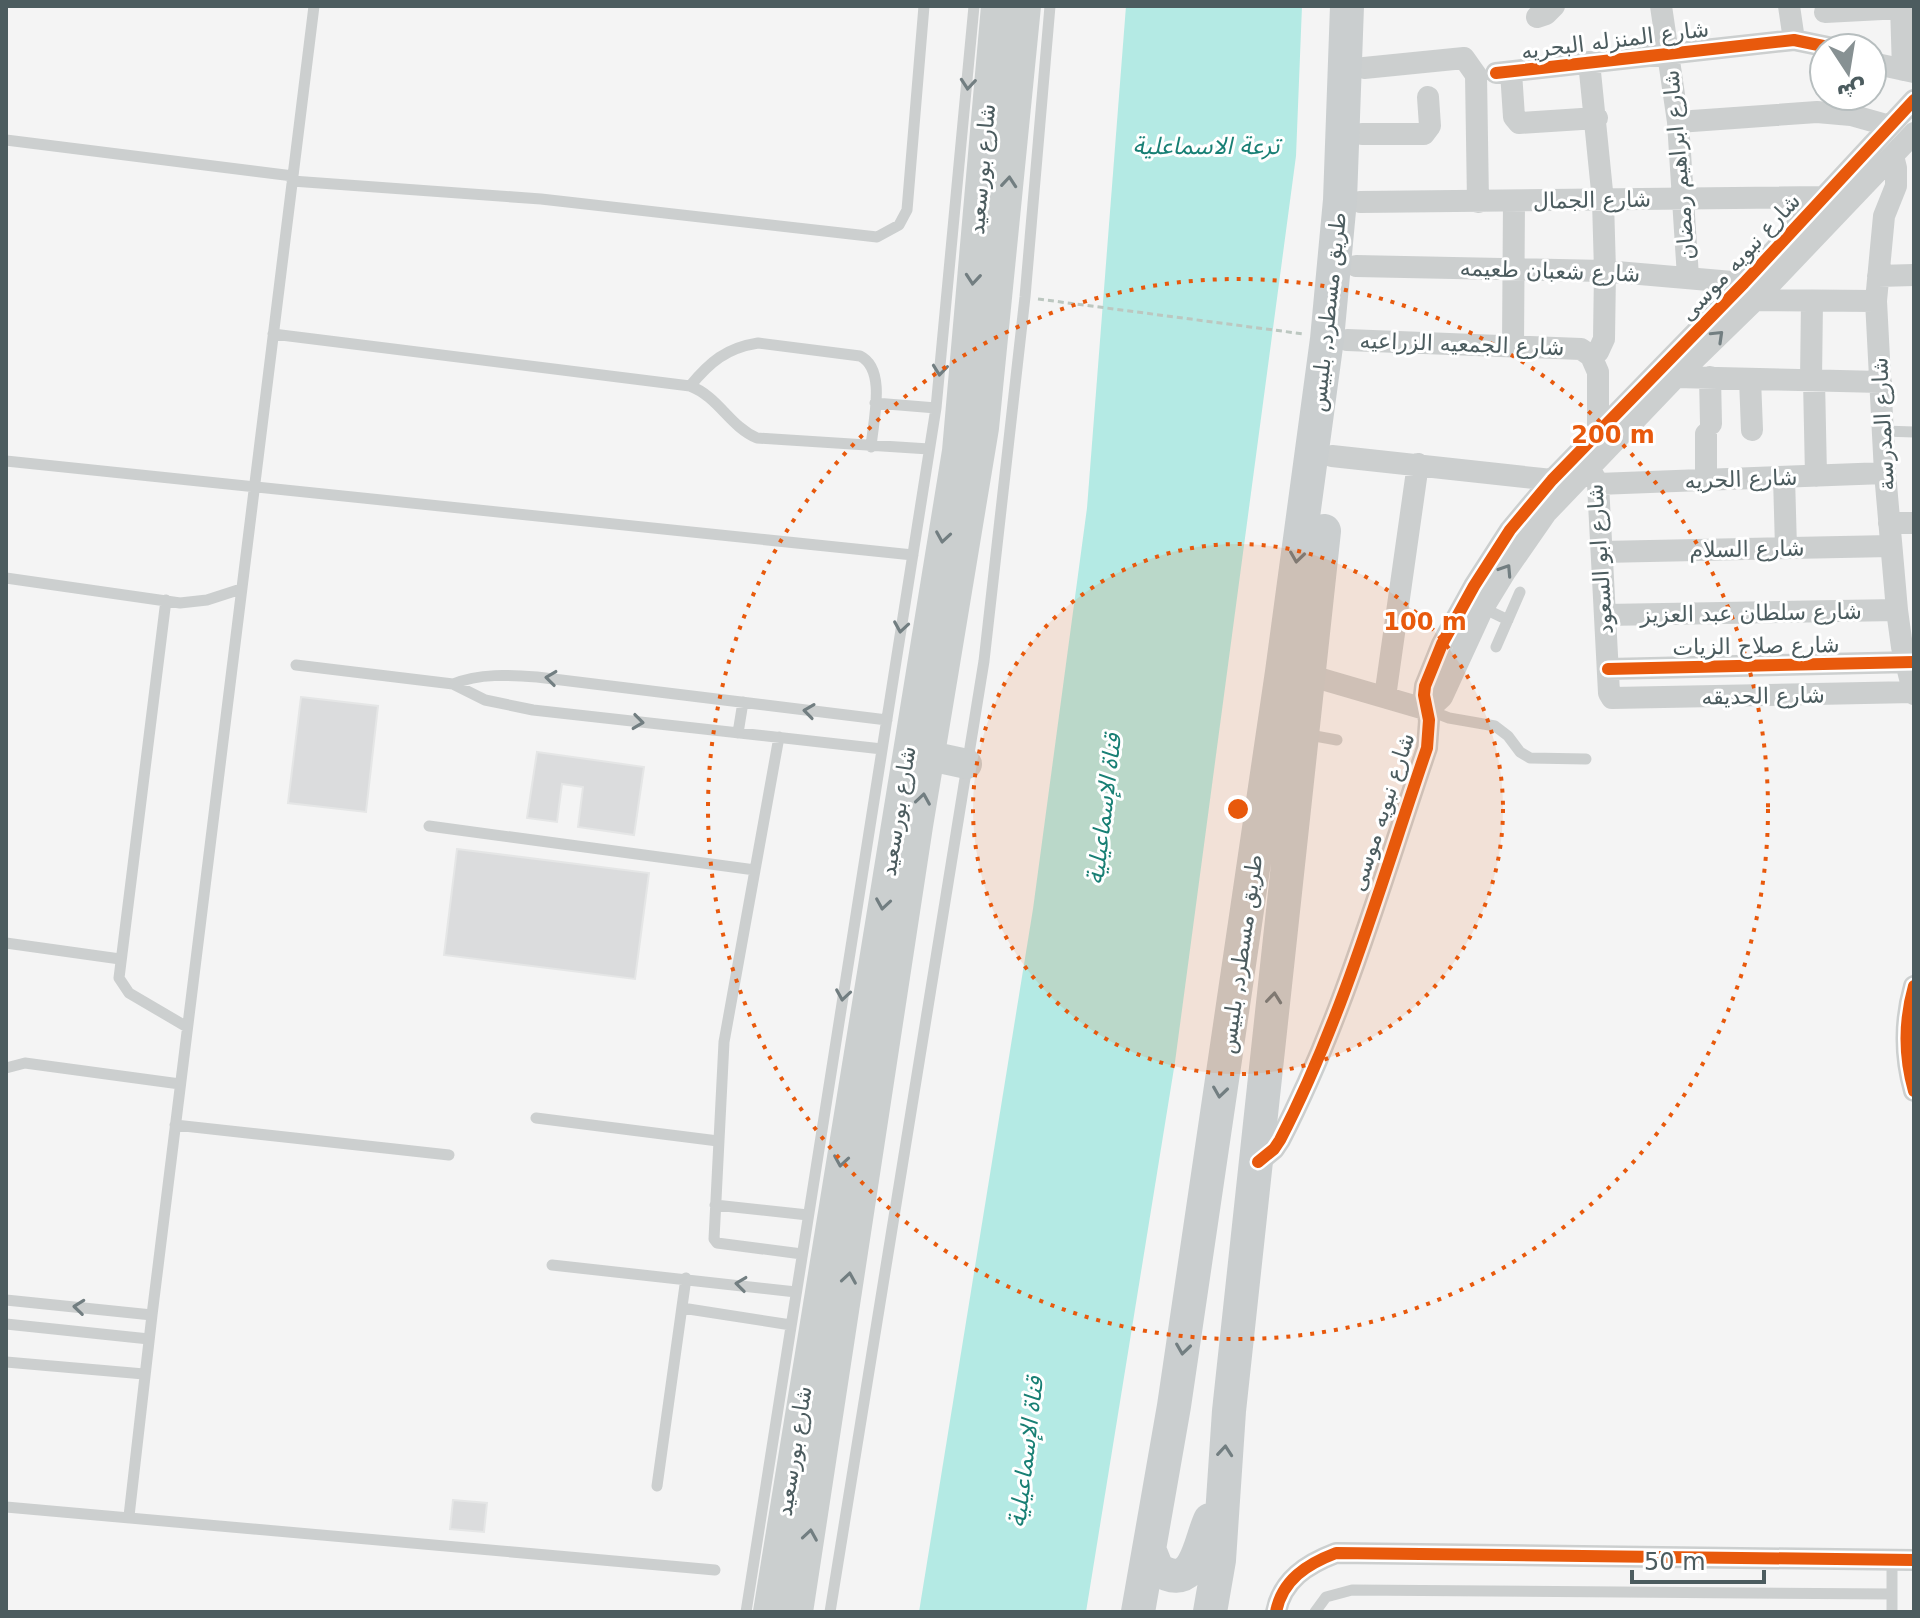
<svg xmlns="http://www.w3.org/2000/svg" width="1920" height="1618" font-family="'DejaVu Sans','Noto Sans Arabic',sans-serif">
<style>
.water{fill:#b4eae4}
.building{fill:#dbdcdd;stroke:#e5e6e6;stroke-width:2}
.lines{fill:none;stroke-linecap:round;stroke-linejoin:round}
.path{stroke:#bcc7c0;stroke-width:3;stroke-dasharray:6 4;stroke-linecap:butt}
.lane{stroke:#cccfcf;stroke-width:11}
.street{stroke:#cccfcf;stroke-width:22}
.secondary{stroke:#cbcfcf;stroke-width:30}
.primary{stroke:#cacecf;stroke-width:34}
.cycleway-casing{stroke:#fff;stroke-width:17}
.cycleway{stroke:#e8590c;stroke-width:12}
.oneway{stroke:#727e81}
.ring{fill:none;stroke:#e8590c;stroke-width:4;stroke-dasharray:4 8}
.labels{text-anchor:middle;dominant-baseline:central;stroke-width:6;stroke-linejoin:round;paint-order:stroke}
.street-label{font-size:22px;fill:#4c5c5f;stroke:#fff}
.water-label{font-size:24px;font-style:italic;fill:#187f74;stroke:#fff}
.centre{fill:#e8590c;stroke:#fff;stroke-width:4}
.ring-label{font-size:24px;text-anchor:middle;font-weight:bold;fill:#e8590c;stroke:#fff;stroke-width:6;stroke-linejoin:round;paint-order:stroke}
</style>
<rect width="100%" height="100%" fill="#f4f4f4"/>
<path class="water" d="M 1126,6 L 1302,6 L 1296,156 L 1175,1062 L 1086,1612 L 919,1612 L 1033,909 L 1087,508 Z"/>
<path class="building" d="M 301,697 L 378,706 L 366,812 L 288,803 Z
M 537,752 L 644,767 L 634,835 L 578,827 L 583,787 L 562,784 L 557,822 L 527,818 Z
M 457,849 L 649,873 L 635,979 L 444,955 Z
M 453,1500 L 487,1503 L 484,1532 L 450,1529 Z"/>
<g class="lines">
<path class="path" d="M 1038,299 L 1304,334"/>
<path class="lane" d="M 6,140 L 293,176
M 292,181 L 541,199 L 877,237 L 899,225 L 907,210 L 924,6
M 273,334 L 690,386 C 719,397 729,426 757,438 L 929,449
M 690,386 C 710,362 726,348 758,343 L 860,356 C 887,369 873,421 871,447
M 875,403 L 936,408
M 1883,431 L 1914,432
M 6,461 L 913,555
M 6,578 L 180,603 L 207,600 L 241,589
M 166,600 L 119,978 L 129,993 L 187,1027
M 1483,608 L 1508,620
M 1496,647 L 1520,592
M 296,665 L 453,684 L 485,700 L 533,710 L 882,749
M 453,684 C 480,673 509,675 537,677 L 887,720
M 1428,710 L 1449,718 L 1495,726 L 1508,736 L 1520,752 L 1530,758 L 1586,759
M 738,733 L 743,702
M 1304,734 L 1337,740
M 779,737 L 724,1042 L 714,1239 L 717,1243 L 802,1254
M 429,826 L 755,870
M 6,943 L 120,959
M 6,1068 L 25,1063 L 180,1084
M 536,1118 L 718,1141
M 175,1125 L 449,1155
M 715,1205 L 808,1215
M 552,1265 L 796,1292
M 6,1300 L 152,1315
M 682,1308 L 791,1325
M 6,1324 L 149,1339
M 6,1362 L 144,1374
M 657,1486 L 686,1278
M 6,1507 L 715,1570
M 129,1516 L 152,1315 L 314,6
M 746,1612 L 936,408 L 974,6
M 830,1612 L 984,661 L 1025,297 L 1050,6
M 1315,1612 L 1326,1597 L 1352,1590 L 1892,1594
M 1892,1612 L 1892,1560"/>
<path class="street" d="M 1661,6 L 1678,122 L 1688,277
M 1789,6 L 1794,40
M 1901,6 L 1903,70
M 1825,12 L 1901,8
M 1537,17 L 1546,14 L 1554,6
M 1589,62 L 1603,201 L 1605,271 L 1604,339 L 1598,352 L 1591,356
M 1872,63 L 1914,72
M 1364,68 L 1464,58 L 1476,75 L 1478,202
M 1511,72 L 1514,117 L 1519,123 L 1597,118
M 1496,73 L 1794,40 L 1833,48
M 1678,122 L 1817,112 L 1851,115 L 1890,126
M 1362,134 L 1424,134 L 1430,126 L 1428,97
M 1893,156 L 1896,168 L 1896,186 L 1884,216 L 1876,301 L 1885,473 L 1897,610 L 1902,647 L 1914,694
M 1360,202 L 1824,197
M 1356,266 L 1605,271 L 1744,283
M 1878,276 L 1914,275
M 1755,300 L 1876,301
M 1347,340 L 1581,349 L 1591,356 L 1598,372 L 1598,433
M 1513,346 L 1514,201
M 1676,377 L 1881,382
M 1710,377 L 1711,424
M 1750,379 L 1752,430
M 1811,380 L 1812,301
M 1814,380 L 1816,476
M 1706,434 L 1706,480
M 1332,456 L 1552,480
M 1589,468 L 1598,484 L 1609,693 L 1612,698 L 1914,692
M 1784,477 L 1786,548
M 1598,484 L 1885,473
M 1889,523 L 1914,523
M 1602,552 L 1891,546
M 1605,615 L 1897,610
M 1608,669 L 1914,662
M 1308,675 L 1428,710
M 1385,697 L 1418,464
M 1428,710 L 1442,697 L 1483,608 L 1505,572 L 1546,513 L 1676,377 L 1755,300 L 1914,133
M 1914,986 C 1904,1021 1904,1056 1914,1091
M 1258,1162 L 1274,1149 L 1280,1140 C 1344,1016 1382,879 1427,748 L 1429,720 L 1424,695 L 1425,686 L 1442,644 L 1474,586 L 1510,530 L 1552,480 L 1744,283 L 1914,100
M 1276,1612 C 1282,1580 1307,1564 1336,1553 L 1914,1560"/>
<path class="secondary" d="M 930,756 L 967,764
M 768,1612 L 957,451 L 996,6
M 798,1612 L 918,826 L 984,428 L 1026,6"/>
<path class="primary" d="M 1149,1549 L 1157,1569 C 1196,1594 1199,1544 1210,1520
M 1138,1612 L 1174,1406 L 1282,672 L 1327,339 L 1340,200 L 1347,6
M 1210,1612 L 1219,1560 L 1229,1411 L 1324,531"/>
<g class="cycleway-casing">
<path id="cycleway" d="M 1496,73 L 1794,40 L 1833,48
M 1608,669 L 1914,662
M 1914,986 C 1904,1021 1904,1056 1914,1091
M 1258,1162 L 1274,1149 L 1280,1140 C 1344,1016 1382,879 1427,748 L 1429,720 L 1424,695 L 1425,686 L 1442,644 L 1474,586 L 1510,530 L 1552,480 L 1744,283 L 1914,100
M 1276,1612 C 1282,1580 1307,1564 1336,1553 L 1914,1560"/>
</g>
<use href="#cycleway" class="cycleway"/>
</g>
<defs><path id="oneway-chevron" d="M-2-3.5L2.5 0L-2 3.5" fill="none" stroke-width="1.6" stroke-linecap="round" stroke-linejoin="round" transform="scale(2)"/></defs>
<g class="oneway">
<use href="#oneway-chevron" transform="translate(968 84) rotate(95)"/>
<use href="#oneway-chevron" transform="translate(1009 182) rotate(-85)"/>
<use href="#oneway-chevron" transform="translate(973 279) rotate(95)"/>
<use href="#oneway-chevron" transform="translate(1718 336) rotate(-44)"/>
<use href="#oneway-chevron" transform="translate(940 370) rotate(96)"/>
<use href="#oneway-chevron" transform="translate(943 537) rotate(99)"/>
<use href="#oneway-chevron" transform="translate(1297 557) rotate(98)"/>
<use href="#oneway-chevron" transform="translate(1506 570) rotate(-57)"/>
<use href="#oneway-chevron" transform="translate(901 627) rotate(99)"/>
<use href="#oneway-chevron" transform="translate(551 678) rotate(-173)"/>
<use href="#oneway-chevron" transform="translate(809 711) rotate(-172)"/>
<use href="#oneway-chevron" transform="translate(638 722) rotate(7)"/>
<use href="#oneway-chevron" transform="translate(923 799) rotate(-81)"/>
<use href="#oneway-chevron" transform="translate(883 904) rotate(99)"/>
<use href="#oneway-chevron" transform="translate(843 995) rotate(99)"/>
<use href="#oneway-chevron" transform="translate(1274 998) rotate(-84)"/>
<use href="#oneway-chevron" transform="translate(1220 1092) rotate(98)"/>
<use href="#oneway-chevron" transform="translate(841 1161) rotate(99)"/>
<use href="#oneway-chevron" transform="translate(849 1278) rotate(-81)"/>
<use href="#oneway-chevron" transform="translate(741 1284) rotate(-173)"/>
<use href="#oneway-chevron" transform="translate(79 1307) rotate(-174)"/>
<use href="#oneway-chevron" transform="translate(1183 1349) rotate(98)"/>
<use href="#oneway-chevron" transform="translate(1225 1451) rotate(-85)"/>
<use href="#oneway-chevron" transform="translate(810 1535) rotate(-81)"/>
</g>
<circle cx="1238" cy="809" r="265" fill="#e8590c" fill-opacity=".12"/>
<g class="ring">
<circle cx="1238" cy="809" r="265"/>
<circle cx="1238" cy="809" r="530"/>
</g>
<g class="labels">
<g class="street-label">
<text transform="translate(1615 40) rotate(-7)">شارع المنزله البحريه</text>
<text transform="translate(1679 165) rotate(-95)">شارع ابراهيم رمضان</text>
<text transform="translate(982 169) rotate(-85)">شارع بورسعيد</text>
<text transform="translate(1592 200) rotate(-1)">شارع الجمال</text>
<text transform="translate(1740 257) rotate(-47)">شارع نبويه موسى</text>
<text transform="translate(1550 271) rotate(2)">شارع شعبان طعيمه</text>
<text transform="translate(1328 312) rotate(-84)">طريق مسطرد, بلبيس</text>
<text transform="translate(1462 344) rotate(2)">شارع الجمعيه الزراعيه</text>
<text transform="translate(1883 424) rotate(-93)">شارع المدرسة</text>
<text transform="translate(1741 479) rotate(-2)">شارع الحريه</text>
<text transform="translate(1747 549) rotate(-1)">شارع السلام</text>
<text transform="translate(1600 559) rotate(-94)">شارع ابو السعود</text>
<text transform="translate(1751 613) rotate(-1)">شارع سلطان عبد العزيز</text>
<text transform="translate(1756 646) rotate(-1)">شارع صلاح الزيات</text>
<text transform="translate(1763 696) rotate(-1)">شارع الحديقه</text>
<text transform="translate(898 811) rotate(-81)">شارع بورسعيد</text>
<text transform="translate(1382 812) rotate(-72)">شارع نبويه موسى</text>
<text transform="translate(1241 954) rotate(-82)">طريق مسطرد, بلبيس</text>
<text transform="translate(794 1451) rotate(-81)">شارع بورسعيد</text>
</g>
<g class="water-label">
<text x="1206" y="146">ترعة الاسماعلية</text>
<text transform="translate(1104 809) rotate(-83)">قناة الإسماعيلية</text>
<text transform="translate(1026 1452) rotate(-83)">قناة الإسماعيلية</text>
</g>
</g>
<circle cx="1238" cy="809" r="12" class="centre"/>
<g class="ring-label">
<text x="1613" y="443">200 m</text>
<text x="1425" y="630">100 m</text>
</g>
<rect width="1920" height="1618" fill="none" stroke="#4c5c5f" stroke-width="16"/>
<g transform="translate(1848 72) rotate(168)"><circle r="38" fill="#ffffff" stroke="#b7bebf" stroke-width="2"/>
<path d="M0-6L14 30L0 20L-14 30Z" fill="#879193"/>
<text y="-12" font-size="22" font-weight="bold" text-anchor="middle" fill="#4c5c5f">ش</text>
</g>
<path d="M1632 1570v12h132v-12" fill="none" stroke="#4c5c5f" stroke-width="4"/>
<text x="1644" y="1570" font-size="24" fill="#4c5c5f" stroke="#ffffff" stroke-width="6" paint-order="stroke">50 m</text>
</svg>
